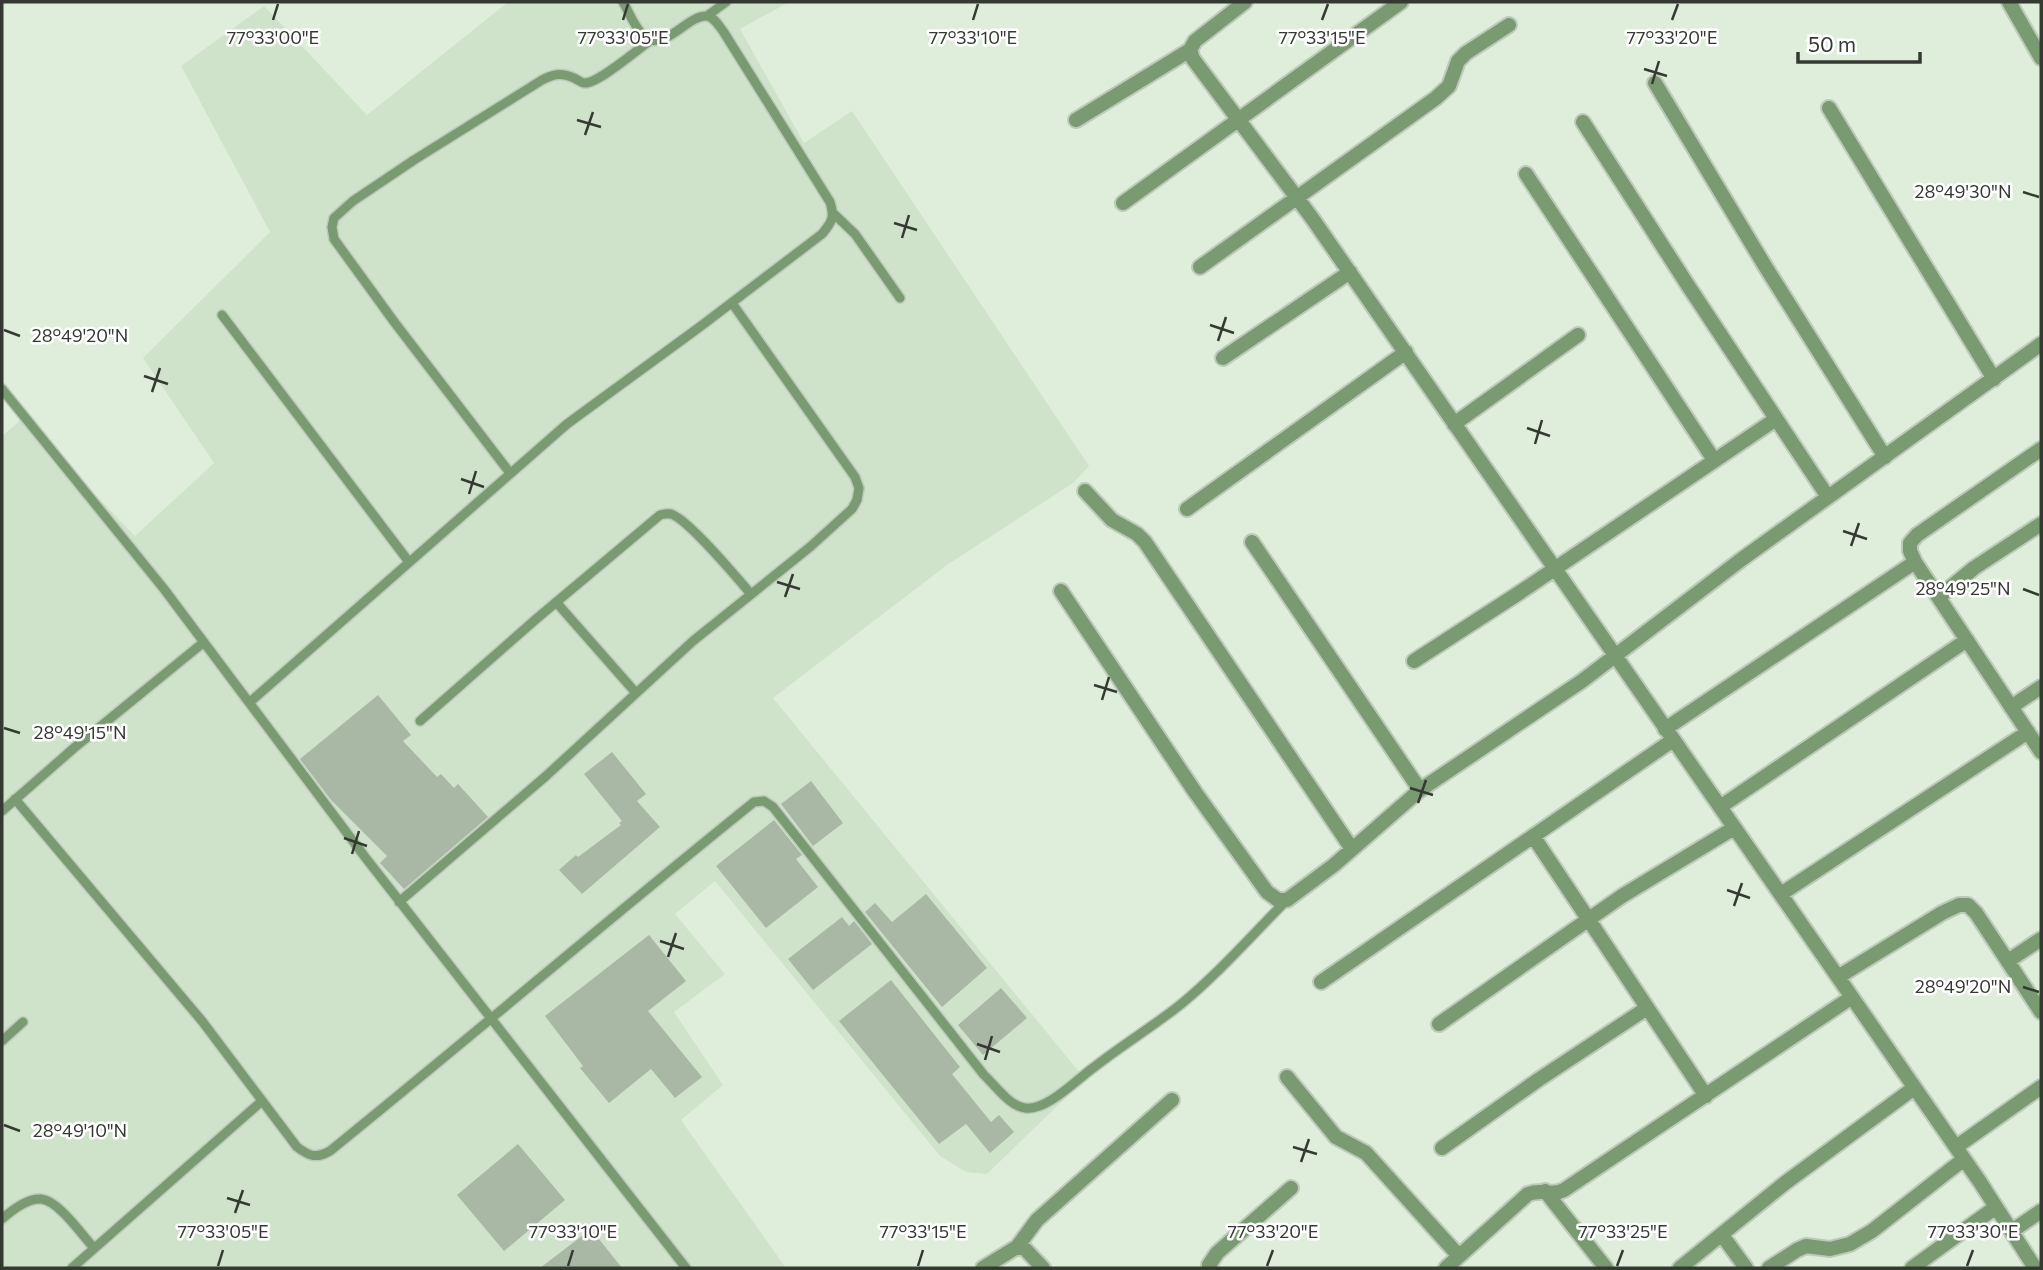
<svg xmlns="http://www.w3.org/2000/svg" width="2043" height="1270" font-family="Commissioner,sans-serif">
<style>
.built{fill:#cfe3ca}
.building{fill:#a9b7a5}
.lines{fill:none;stroke-linecap:round;stroke-linejoin:round}
.lane-casing{stroke:#bdcab9;stroke-width:12}
.street-casing{stroke:#bdcab9;stroke-width:18}
.lane{stroke:#7a9a72;stroke-width:9}
.street{stroke:#7a9a72;stroke-width:14}
.ticks{fill:none;stroke:#343932;stroke-width:2.5}
.ticks-label{font-size:18px;text-anchor:middle;fill:#343932;stroke:#fff;stroke-width:5;stroke-linejoin:round;paint-order:stroke}
</style>
<rect width="100%" height="100%" fill="#dfeedb"/>
<path class="built" d="M 508,2 L 789,2 L 740,29 L 804,143 L 852,111 L 1089,466 L 1073,483 L 947,565 L 773,698 L 1085,1079 L 987,1174 L 966,1172 L 940,1156 L 715,881 L 675,914 L 725,974 L 674,1012 L 723,1085 L 681,1120 L 786,1268 L 2,1268 L 2,436 L 22,419 L 135,536 L 214,463 L 143,358 L 270,232 L 181,66 L 264,6 L 367,115 Z"/>
<path class="building" d="M 378,695 L 411,735 L 403,741 L 437,777 L 441,774 L 454,788 L 458,784 L 488,817 L 404,889 L 380,863 L 387,856 L 331,800 L 300,759 Z
M 612,752 L 646,794 L 637,801 L 660,827 L 582,894 L 559,870 L 576,855 L 578,857 L 621,825 L 619,823 L 622,821 L 584,774 Z
M 811,781 L 843,823 L 813,846 L 781,804 Z
M 774,820 L 802,855 L 796,859 L 818,887 L 766,928 L 716,866 Z
M 926,894 L 987,968 L 942,1007 L 865,912 L 875,903 L 892,922 Z
M 842,917 L 849,926 L 854,921 L 872,944 L 813,990 L 788,959 Z
M 649,935 L 686,981 L 648,1011 L 702,1077 L 675,1098 L 651,1069 L 609,1103 L 580,1068 L 583,1066 L 545,1016 Z
M 891,980 L 960,1067 L 952,1074 L 991,1122 L 999,1115 L 1014,1132 L 990,1153 L 966,1124 L 939,1144 L 839,1021 Z
M 1001,988 L 1027,1018 L 983,1055 L 958,1025 Z
M 518,1144 L 565,1200 L 504,1251 L 457,1195 Z
M 591,1229 L 622,1268 L 540,1268 Z"/>
<g class="lines">
<g class="lane-casing">
<path id="lane" d="M 707,16 L 726,2
M 834,214 L 855,234 L 900,298
M 222,315 L 409,562
M 2,389 L 164,589 L 365,857 L 686,1268
M 510,473 L 395,323 L 334,239 L 332,227 L 334,218 L 353,201 L 414,160 L 542,80 C 554,74 561,72 574,78 C 576,79 582,83 584,83 C 598,84 638,49 651,40
M 556,602 L 636,693
M 250,702 L 567,424 L 701,326 L 822,234 C 832,222 835,217 830,202 L 723,31 C 719,26 714,17 707,16 C 686,15 663,55 643,35 C 634,26 629,12 623,2
M 420,721 L 535,620 L 660,515 C 664,514 666,513 671,514 C 688,519 737,578 751,594
M 15,799 L 202,1021 L 297,1147 C 309,1156 316,1159 330,1151 C 472,1036 611,917 754,802 L 764,801 L 773,807 L 984,1075 C 995,1085 1009,1106 1025,1108 C 1047,1111 1076,1080 1093,1068 C 1121,1046 1152,1027 1180,1005 C 1219,973 1252,935 1287,900
M 2,811 L 74,748 L 204,642
M 399,902 L 546,776 L 693,641 L 810,547 L 852,509 L 857,500 L 859,488 L 855,477 L 732,303
M 2,1041 L 23,1022
M 2,1219 C 11,1211 28,1198 41,1199 C 58,1200 82,1235 94,1248
M 72,1268 L 262,1101"/>
</g>
<g class="street-casing">
<path id="street" d="M 1245,2 L 1195,41 L 1190,50 L 1193,59 L 1312,218 L 1980,1182 L 2035,1268
M 2009,2 L 2041,58
M 1655,83 L 1765,266 L 1885,457
M 1829,108 L 1994,379
M 1076,120 L 1190,50
M 1583,122 L 1687,284 L 1828,497
M 1526,174 L 1714,460
M 1123,203 L 1401,2
M 1200,267 L 1436,98 L 1449,86 L 1458,61 L 1466,53 L 1509,25
M 1223,358 L 1350,272
M 1454,424 L 1578,335
M 2041,449 L 1917,535 L 1910,543 L 1910,551 L 1915,562 L 2041,752
M 1085,491 L 1112,520 L 1137,534 L 1145,542 L 1352,849
M 1187,509 L 1406,352
M 1252,542 L 1420,790
M 1061,591 L 1195,792 L 1267,892 L 1278,900 L 1287,900 L 1334,865 L 1420,790 L 1582,681 L 1742,559 L 2041,344
M 1939,597 L 1974,568 L 2041,524
M 1414,661 L 1519,593 L 1776,419
M 2011,707 L 2041,687
M 1665,729 L 1915,562
M 1720,807 L 1967,640
M 1533,836 L 1706,1096
M 1781,894 L 2028,732
M 2008,961 L 2041,939
M 1838,977 L 1942,913 L 1959,905 L 1968,905 L 1976,913 L 2041,1012
M 1321,982 L 1673,740
M 1439,1024 L 1622,896 L 1734,828
M 1287,1077 L 1336,1137 L 1366,1153 L 1459,1256
M 1956,1147 L 2041,1087
M 1442,1148 L 1538,1080 L 1647,1008
M 1545,1191 L 1606,1268
M 2012,1231 L 2041,1211
M 1722,1235 L 1746,1268
M 1017,1247 L 1037,1220 L 1172,1100
M 983,1268 L 1017,1247 L 1025,1249 L 1043,1268
M 1210,1268 L 1209,1265 L 1217,1253 L 1291,1188
M 1446,1268 L 1528,1194 C 1544,1188 1550,1197 1564,1190 L 1852,997
M 1680,1268 L 1785,1183 L 1914,1088
M 1769,1268 L 1797,1250 L 1806,1246 L 1830,1249 L 1850,1244 L 1872,1231 L 1964,1159
M 1912,1268 L 1996,1207"/>
</g>
<use href="#lane" class="lane"/>
<use href="#street" class="street"/>
</g>
<path class="ticks" d="M 273,20 L 278,4M 623,20 L 628,4M 973,20 L 978,4M 1322,20 L 1328,4M 1672,20 L 1678,4M 1644,69 L 1667,76M 1652,84 L 1659,61M 577,120 L 601,127M 585,135 L 593,112M 2023,192 L 2039,197M 894,223 L 917,230M 902,238 L 909,215M 1210,325 L 1234,333M 4,330 L 20,336M 1218,341 L 1226,317M 144,376 L 168,384M 152,392 L 160,368M 1527,428 L 1550,436M 1535,444 L 1542,420M 461,479 L 484,487M 469,494 L 476,471M 1843,531 L 1867,539M 1851,546 L 1859,523M 777,582 L 800,589M 2023,589 L 2039,595M 785,597 L 793,574M 1094,685 L 1117,692M 1102,700 L 1109,677M 4,728 L 20,733M 1410,788 L 1433,795M 1418,803 L 1426,780M 344,838 L 367,846M 352,854 L 359,831M 1727,890 L 1750,898M 1734,906 L 1742,883M 660,941 L 684,949M 668,957 L 676,933M 2023,987 L 2039,992M 977,1044 L 1000,1052M 985,1060 L 992,1036M 4,1125 L 20,1131M 1293,1147 L 1317,1154M 1301,1162 L 1309,1139M 227,1198 L 250,1205M 235,1213 L 243,1190M 218,1266 L 223,1250M 568,1266 L 573,1250M 918,1266 L 923,1250M 1267,1266 L 1273,1250M 1617,1266 L 1623,1250M 1967,1266 L 1973,1250"/>
<g class="ticks-label">
<text x="273" y="44">77°33'00"E</text>
<text x="623" y="44">77°33'05"E</text>
<text x="973" y="44">77°33'10"E</text>
<text x="1322" y="44">77°33'15"E</text>
<text x="1672" y="44">77°33'20"E</text>
<text x="1963" y="198">28°49'30"N</text>
<text x="80" y="342">28°49'20"N</text>
<text x="1963" y="595">28°49'25"N</text>
<text x="80" y="739">28°49'15"N</text>
<text x="1963" y="993">28°49'20"N</text>
<text x="80" y="1137">28°49'10"N</text>
<text x="223" y="1238">77°33'05"E</text>
<text x="573" y="1238">77°33'10"E</text>
<text x="923" y="1238">77°33'15"E</text>
<text x="1273" y="1238">77°33'20"E</text>
<text x="1623" y="1238">77°33'25"E</text>
<text x="1973" y="1238">77°33'30"E</text>
</g>
<rect width="2043" height="1270" fill="none" stroke="#343932" stroke-width="7"/>
<path d="M1798 52v10h122v-10" fill="none" stroke="#343932" stroke-width="3.5"/>
<text x="1808" y="52" font-size="21" fill="#343932" stroke="#ffffff" stroke-width="5" paint-order="stroke">50 m</text>
</svg>
